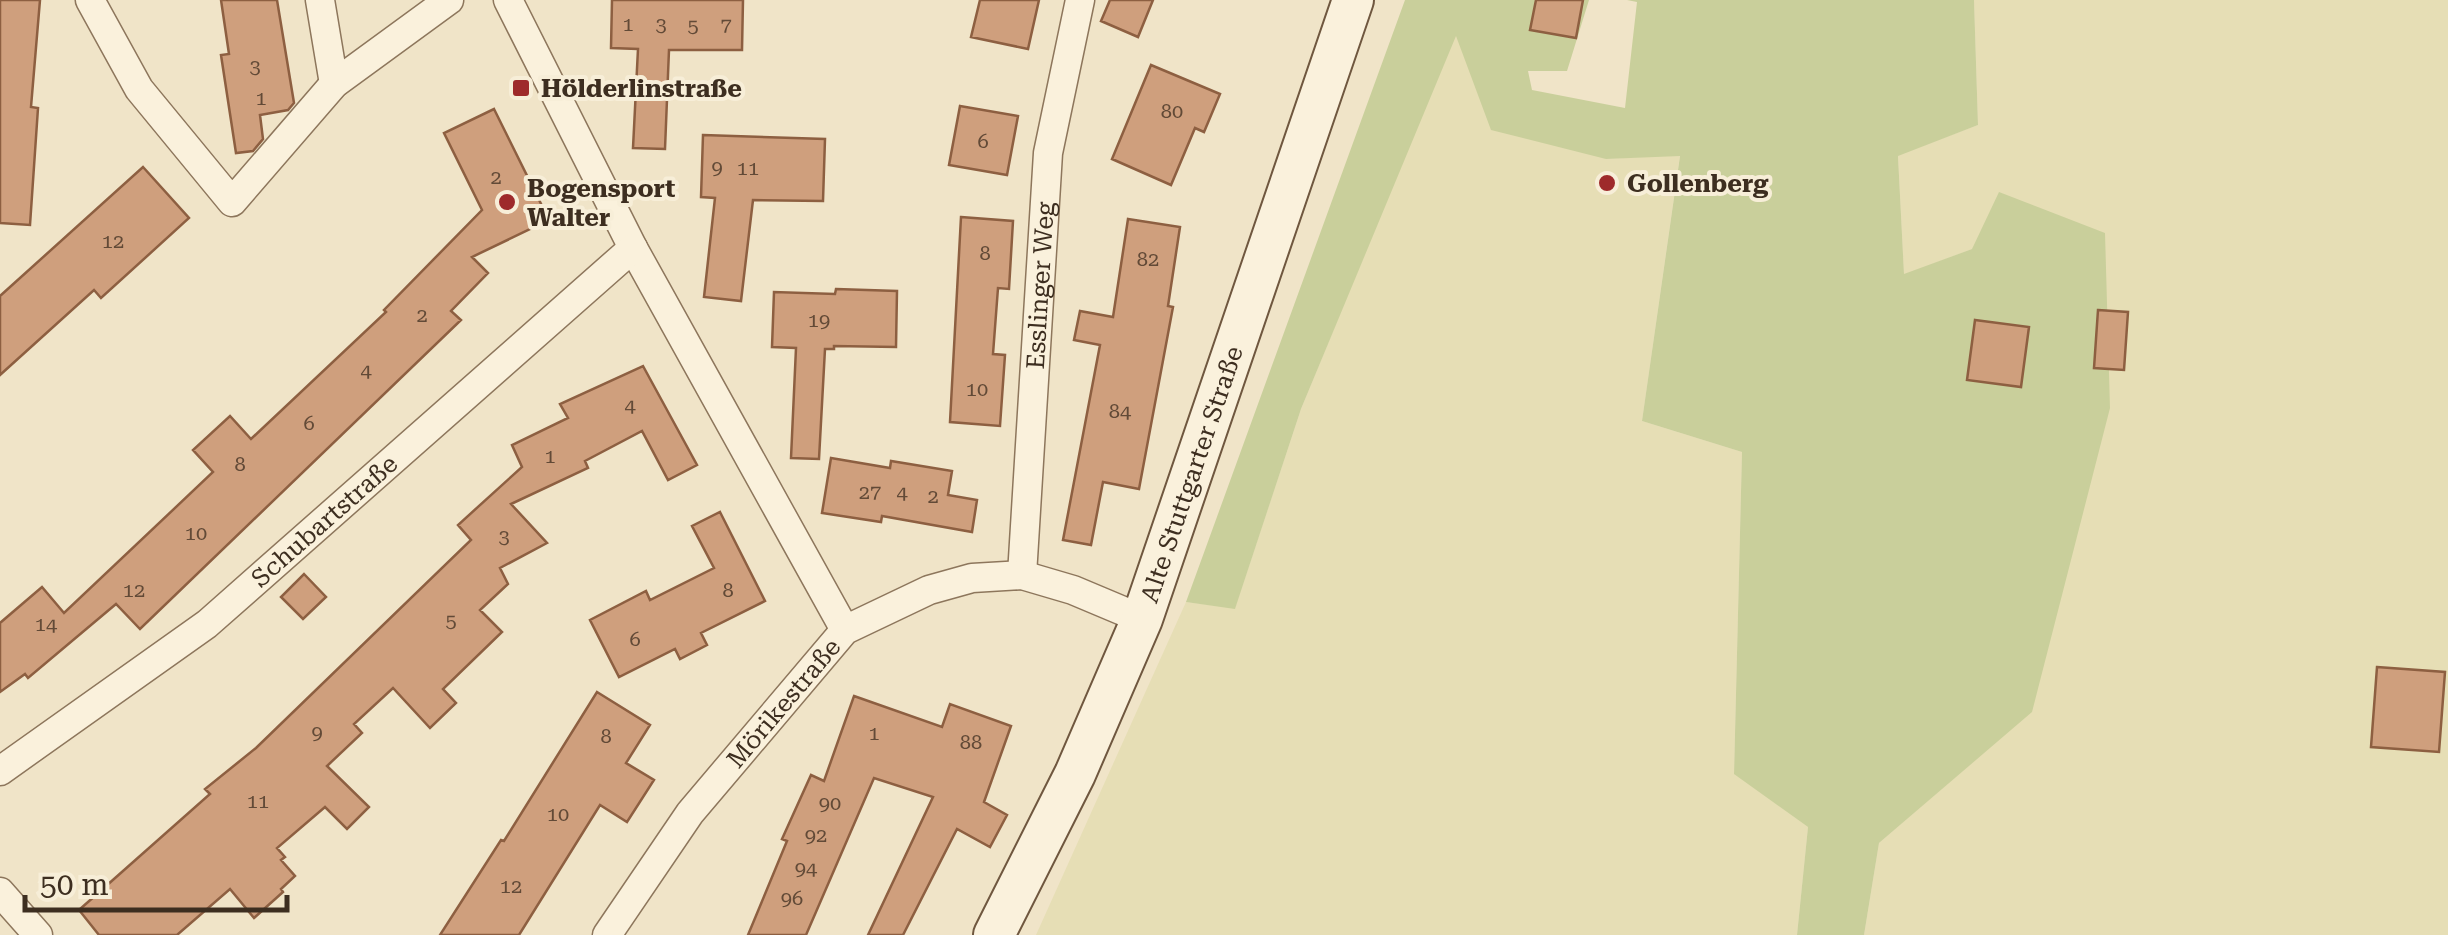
<svg xmlns="http://www.w3.org/2000/svg" width="2448" height="935" font-family="'Roboto Serif',serif">
<style>
.farmland{fill:#e6deb5}
.green{fill:#c9cf9b}
.building{fill:#cf9f7d;stroke:#8d5f41;stroke-width:2.5}
.lines{fill:none;stroke-linecap:round;stroke-linejoin:round}
.street-casing{stroke:#8d765c;stroke-width:31}
.secondary-casing{stroke:#6f573f;stroke-width:44}
.street{stroke:#faf1dc;stroke-width:28}
.secondary{stroke:#faf1dc;stroke-width:40}
.poi-dot{fill:#9e2a2b;stroke:#f7eed8;stroke-width:4}
.labels{text-anchor:middle;dominant-baseline:central;stroke-width:8;stroke-linejoin:round;paint-order:stroke}
.number-label{font-size:20px;fill:#624a37}
.poi-label{font-size:25px;font-weight:bold;fill:#3d2e20;stroke:#f7eed8;text-anchor:start}
.street-label{font-size:25px;fill:#3d2e20;stroke:#f7eed8}
</style>
<rect width="100%" height="100%" fill="#f0e4c8"/>
<path class="farmland" d="M 1974,0 L 2448,0 L 2448,935 L 1864,935 L 1879,843 L 2032,711 L 1972,249 L 1904,275 L 1898,155 L 1978,125 Z
M 1455,34 L 1606,159 L 1680,155 L 1642,421 L 1742,452 L 1734,773 L 1808,827 L 1797,935 L 1036,935 L 1186,602 L 1235,608 L 1301,409 Z"/>
<path class="green" d="M 1405,0 L 1589,0 L 1567,71 L 1528,71 L 1532,90 L 1625,108 L 1637,2 L 1627,0 L 1974,0 L 1978,125 L 1898,156 L 1904,274 L 1972,249 L 1999,192 L 2105,233 L 2110,408 L 2032,712 L 1879,843 L 1864,935 L 1797,935 L 1808,827 L 1734,774 L 1742,452 L 1642,421 L 1680,156 L 1606,159 L 1491,130 L 1456,36 L 1301,409 L 1235,609 L 1186,602 Z"/>
<path class="building" d="M 0,0 L 40,0 L 31,107 L 38,108 L 30,225 L 0,223 Z
M 221,0 L 277,0 L 294,103 L 288,110 L 260,115 L 263,139 L 253,151 L 236,153 L 221,55 L 229,54 Z
M 612,0 L 743,0 L 742,50 L 669,50 L 665,149 L 633,148 L 638,49 L 611,48 Z
M 980,0 L 1039,0 L 1028,49 L 971,37 Z
M 1110,0 L 1153,0 L 1138,37 L 1101,21 Z
M 1536,0 L 1583,0 L 1576,38 L 1530,30 Z
M 1151,65 L 1220,94 L 1204,132 L 1195,128 L 1171,185 L 1112,159 Z
M 960,106 L 1018,116 L 1007,175 L 949,165 Z
M 494,109 L 549,220 L 472,257 L 488,273 L 451,311 L 461,320 L 140,629 L 116,604 L 28,678 L 25,674 L 0,692 L 0,623 L 42,587 L 64,613 L 213,472 L 193,450 L 230,416 L 251,439 L 386,312 L 384,310 L 482,210 L 444,133 Z
M 703,135 L 825,139 L 823,201 L 753,200 L 741,301 L 704,297 L 715,198 L 701,197 Z
M 143,167 L 189,218 L 101,298 L 94,290 L 0,375 L 0,296 Z
M 961,217 L 1013,221 L 1009,289 L 998,288 L 993,354 L 1005,355 L 1000,426 L 950,422 Z
M 1128,219 L 1180,227 L 1168,306 L 1173,307 L 1139,489 L 1103,482 L 1091,545 L 1063,540 L 1100,345 L 1074,340 L 1080,311 L 1113,317 Z
M 836,289 L 897,291 L 896,347 L 834,346 L 834,349 L 825,349 L 819,459 L 791,458 L 796,348 L 772,347 L 774,292 L 835,294 Z
M 2098,310 L 2128,312 L 2124,370 L 2094,368 Z
M 1975,320 L 2029,327 L 2021,387 L 1967,380 Z
M 643,366 L 697,465 L 668,480 L 642,431 L 585,461 L 588,468 L 511,504 L 547,543 L 500,568 L 508,584 L 480,610 L 502,632 L 443,689 L 456,703 L 430,728 L 393,688 L 354,724 L 362,733 L 327,766 L 369,807 L 347,829 L 325,807 L 277,848 L 285,857 L 281,860 L 295,876 L 281,889 L 283,892 L 254,918 L 230,889 L 177,935 L 99,935 L 79,910 L 210,794 L 205,789 L 256,748 L 471,540 L 458,525 L 522,467 L 512,445 L 568,418 L 560,404 Z
M 831,458 L 890,468 L 891,461 L 952,471 L 948,495 L 977,500 L 972,532 L 882,516 L 881,522 L 822,513 Z
M 720,512 L 765,601 L 701,633 L 707,645 L 680,659 L 675,649 L 619,677 L 590,620 L 646,591 L 650,600 L 714,568 L 692,526 Z
M 304,574 L 326,597 L 303,619 L 281,597 Z
M 2377,667 L 2445,672 L 2439,752 L 2371,747 Z
M 597,692 L 650,725 L 626,763 L 654,780 L 627,822 L 600,805 L 519,935 L 440,935 L 501,840 L 504,841 Z
M 854,696 L 942,727 L 950,704 L 1011,726 L 984,802 L 1007,815 L 990,847 L 957,829 L 903,935 L 868,935 L 933,797 L 874,778 L 806,935 L 748,935 L 787,841 L 782,839 L 811,775 L 824,781 Z"/>
<g class="lines">
<g class="street-casing">
<g id="street">
<path d="M 90,0 L 139,89 L 232,202 L 334,84 L 449,0"/>
<path d="M 320,0 L 334,84"/>
<path d="M 508,0 L 633,248 L 845,630"/>
<path id="s1" d="M 1022,575 L 1048,153 L 1080,0"/>
<path id="s2" d="M 0,771 L 207,624 L 633,248"/>
<path d="M 0,892 L 38,935"/>
<path id="s3" d="M 607,935 L 690,813 L 845,630 L 929,590 L 972,578 L 1022,575 L 1073,590 L 1142,619"/>
</g>
</g>
<g class="secondary-casing">
<g id="secondary">
<path id="s4" d="M 994,935 L 1075,774 L 1142,619 L 1353,0"/>
</g>
</g>
<use href="#street" class="street"/>
<use href="#secondary" class="secondary"/>
</g>
<g class="poi-dot">
<rect x="511" y="78" width="20" height="20" rx="5"/>
<circle cx="1607" cy="183" r="10"/>
<circle cx="507" cy="202" r="10"/>
</g>
<g class="labels">
<g class="number-label">
<text x="628" y="24">1</text>
<text x="661" y="24">3</text>
<text x="693" y="25">5</text>
<text x="726" y="25">7</text>
<text x="255" y="66">3</text>
<text x="261" y="98">1</text>
<text x="1172" y="111">80</text>
<text x="983" y="141">6</text>
<text x="717" y="167">9</text>
<text x="748" y="168">11</text>
<text x="496" y="177">2</text>
<text x="113" y="241">12</text>
<text x="985" y="253">8</text>
<text x="1148" y="259">82</text>
<text x="422" y="315">2</text>
<text x="819" y="320">19</text>
<text x="366" y="370">4</text>
<text x="977" y="389">10</text>
<text x="630" y="405">4</text>
<text x="1120" y="411">84</text>
<text x="309" y="423">6</text>
<text x="550" y="456">1</text>
<text x="240" y="464">8</text>
<text x="870" y="492">27</text>
<text x="902" y="492">4</text>
<text x="933" y="496">2</text>
<text x="196" y="533">10</text>
<text x="504" y="536">3</text>
<text x="134" y="590">12</text>
<text x="728" y="590">8</text>
<text x="451" y="620">5</text>
<text x="46" y="624">14</text>
<text x="635" y="639">6</text>
<text x="317" y="732">9</text>
<text x="874" y="733">1</text>
<text x="606" y="736">8</text>
<text x="971" y="742">88</text>
<text x="258" y="801">11</text>
<text x="830" y="803">90</text>
<text x="558" y="814">10</text>
<text x="816" y="835">92</text>
<text x="806" y="868">94</text>
<text x="511" y="886">12</text>
<text x="792" y="898">96</text>
</g>
<g class="poi-label">
<text x="541" y="88">Hölderlinstraße</text>
<text x="1627" y="183">Gollenberg</text>
<text x="527" y="188">Bogensport<tspan x="527" dy="29">Walter</tspan></text>
</g>
<g class="street-label">
<text stroke="none"><textPath href="#s1" startOffset="290">Esslinger Weg</textPath></text>
<text stroke="none"><textPath href="#s4" startOffset="502">Alte Stuttgarter Straße</textPath></text>
<text stroke="none"><textPath href="#s2" startOffset="410">Schubartstraße</textPath></text>
<text stroke="none"><textPath href="#s3" startOffset="292">Mörikestraße</textPath></text>
</g>
</g>
<path d="M25 895v15h262v-15" fill="none" stroke="#3d2e20" stroke-width="5"/>
<text x="40" y="895" font-size="30" fill="#3d2e20" stroke="#f7eed8" stroke-width="8" paint-order="stroke">50 m</text>
</svg>
